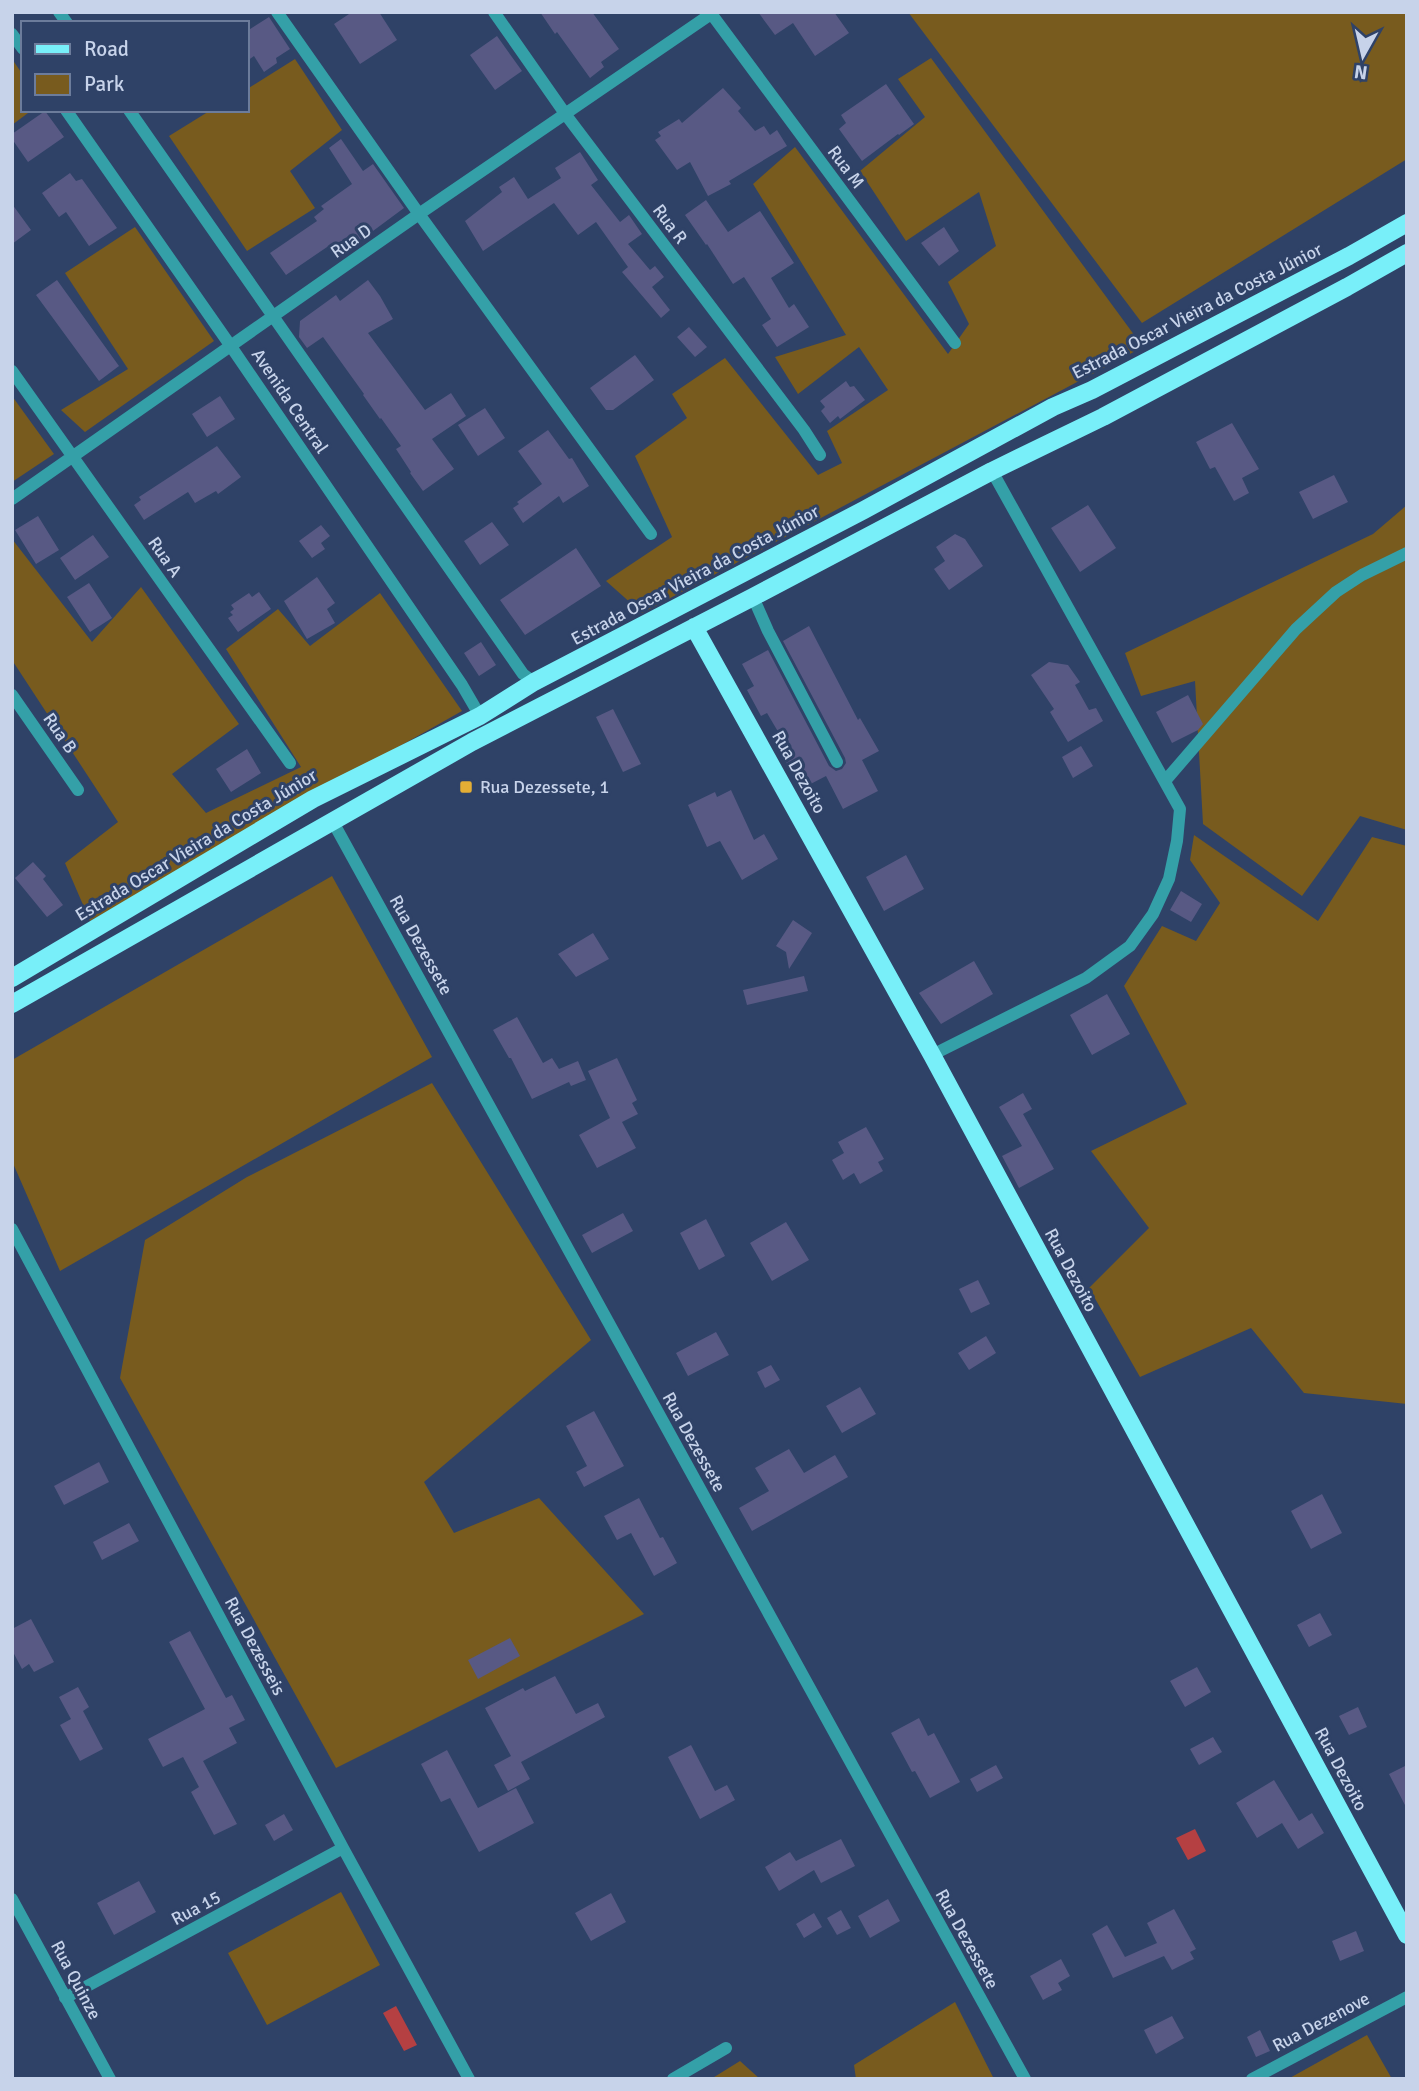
<svg xmlns="http://www.w3.org/2000/svg" width="1419" height="2091" font-family="Signika,sans-serif">
<style>
.green{fill:#785b1e}
.water{fill:#b54042}
.building{fill:#585984}
.lines{fill:none;stroke-linecap:round;stroke-linejoin:round}
.minor{stroke:#34a0a8;stroke-width:12}
.major{stroke:#78eff9;stroke-width:18}
.poi-dot{fill:#e4ae35;stroke:#2f4267;stroke-width:2.5}
.labels{text-anchor:middle;dominant-baseline:central;stroke-width:6;stroke-linejoin:round;paint-order:stroke}
.street-label{font-size:18px;fill:#c7d3ea;stroke:#2f4267}
.poi-label{font-size:18px;fill:#c7d3ea;stroke:#2f4267;text-anchor:start}
</style>
<rect width="100%" height="100%" fill="#2f4267"/>
<path class="green" d="M 908,12 L 1407,12 L 1407,159 L 1142,323 Z
M 931,58 L 1143,347 L 642,613 L 606,581 L 672,537 L 635,456 L 687,418 L 672,394 L 725,358 L 818,475 L 842,463 L 827,431 L 888,390 L 859,347 L 798,394 L 775,357 L 846,335 L 753,184 L 795,147 L 948,354 L 969,324 L 948,282 L 996,246 L 979,192 L 906,241 L 860,171 L 925,117 L 898,79 Z
M 12,59 L 23,75 L 23,110 L 32,110 L 12,125 Z
M 295,59 L 342,130 L 290,171 L 315,208 L 247,251 L 169,136 L 211,110 L 247,110 L 247,89 Z
M 135,227 L 214,341 L 85,432 L 61,410 L 128,369 L 65,273 Z
M 12,396 L 54,454 L 12,482 Z
M 1407,505 L 1407,830 L 1360,816 L 1302,896 L 1203,824 L 1195,681 L 1141,696 L 1125,653 L 1373,534 Z
M 12,539 L 92,642 L 141,587 L 239,724 L 172,774 L 206,813 L 301,767 L 226,649 L 278,609 L 310,646 L 380,593 L 462,711 L 90,921 L 65,863 L 118,822 L 12,660 Z
M 1194,835 L 1318,921 L 1372,837 L 1407,846 L 1407,1404 L 1304,1393 L 1251,1328 L 1140,1377 L 1089,1288 L 1149,1228 L 1091,1151 L 1187,1104 L 1124,986 L 1162,926 L 1196,941 L 1220,903 L 1190,860 Z
M 332,876 L 432,1057 L 60,1271 L 12,1161 L 12,1060 Z
M 432,1083 L 591,1340 L 424,1482 L 454,1533 L 539,1498 L 644,1614 L 336,1768 L 120,1378 L 145,1240 L 247,1177 Z
M 341,1892 L 380,1965 L 267,2025 L 228,1953 Z
M 955,2002 L 994,2079 L 856,2079 L 854,2065 Z
M 1367,2035 L 1392,2079 L 1288,2079 Z
M 740,2061 L 760,2079 L 711,2079 Z"/>
<path class="water" d="M 1195,1829 L 1206,1851 L 1188,1860 L 1176,1838 Z
M 396,2006 L 417,2045 L 404,2051 L 383,2013 Z"/>
<path class="building" d="M 352,12 L 379,12 L 397,40 L 360,64 L 334,24 Z
M 540,12 L 592,12 L 619,49 L 601,62 L 604,67 L 590,78 L 557,32 L 555,34 Z
M 758,12 L 834,12 L 849,33 L 815,56 L 793,23 L 775,35 Z
M 269,17 L 290,49 L 276,58 L 277,63 L 264,72 L 254,56 L 247,61 L 247,31 Z
M 497,36 L 522,71 L 495,90 L 470,55 Z
M 886,84 L 914,124 L 899,135 L 898,134 L 862,161 L 839,129 L 846,123 L 841,115 Z
M 723,88 L 741,108 L 738,111 L 755,131 L 764,126 L 770,135 L 777,130 L 787,146 L 729,181 L 731,184 L 708,196 L 690,162 L 677,170 L 655,140 L 661,136 L 658,132 L 679,119 L 682,123 Z
M 45,111 L 64,137 L 28,162 L 12,139 L 12,134 Z
M 341,139 L 363,171 L 373,164 L 404,208 L 350,248 L 351,250 L 340,258 L 330,245 L 286,275 L 270,253 L 317,221 L 314,217 L 324,209 L 321,206 L 352,184 L 329,148 Z
M 580,152 L 598,180 L 591,185 L 620,222 L 629,215 L 642,234 L 628,244 L 650,270 L 655,266 L 664,277 L 652,287 L 670,310 L 661,318 L 622,272 L 628,267 L 596,222 L 578,235 L 554,203 L 483,251 L 465,221 L 502,192 L 499,187 L 514,177 L 528,199 L 561,178 L 555,168 Z
M 70,173 L 76,181 L 82,179 L 117,228 L 89,246 L 66,212 L 59,217 L 42,193 Z
M 706,200 L 728,232 L 760,211 L 794,263 L 771,278 L 789,308 L 794,304 L 809,327 L 777,347 L 762,325 L 771,319 L 744,277 L 733,284 L 707,244 L 706,245 L 685,215 Z
M 12,204 L 31,230 L 12,244 Z
M 944,227 L 959,251 L 939,266 L 921,243 Z
M 57,280 L 119,366 L 99,381 L 36,295 Z
M 368,280 L 380,296 L 393,319 L 368,333 L 425,410 L 451,393 L 466,416 L 432,439 L 454,469 L 423,491 L 410,473 L 411,472 L 396,449 L 401,446 L 381,418 L 380,419 L 363,395 L 364,394 L 323,337 L 307,348 L 299,337 L 300,321 L 336,295 L 340,301 Z
M 689,327 L 707,347 L 695,357 L 677,337 Z
M 635,355 L 654,380 L 613,410 L 606,410 L 590,388 Z
M 846,381 L 850,387 L 854,386 L 865,400 L 840,419 L 838,416 L 830,423 L 821,411 L 825,407 L 820,401 Z
M 220,396 L 235,419 L 207,437 L 192,414 Z
M 485,408 L 505,438 L 478,456 L 458,425 Z
M 1232,423 L 1259,469 L 1242,478 L 1249,493 L 1234,501 L 1215,467 L 1210,469 L 1196,442 Z
M 548,430 L 569,459 L 572,458 L 589,486 L 563,503 L 559,496 L 523,523 L 513,508 L 519,504 L 517,502 L 542,484 L 518,451 Z
M 217,446 L 241,477 L 218,494 L 216,491 L 195,503 L 188,492 L 144,520 L 134,505 L 141,500 L 139,497 Z
M 1334,475 L 1348,502 L 1313,519 L 1299,492 Z
M 1088,505 L 1116,548 L 1080,572 L 1051,528 Z
M 38,516 L 59,550 L 36,564 L 15,530 Z
M 492,522 L 509,545 L 480,565 L 464,541 Z
M 321,525 L 330,536 L 321,543 L 325,549 L 312,558 L 299,541 Z
M 955,534 L 965,539 L 983,566 L 949,590 L 934,569 L 945,561 L 936,547 Z
M 93,535 L 109,557 L 75,580 L 60,558 Z
M 576,548 L 601,586 L 525,635 L 500,600 Z
M 317,577 L 335,603 L 327,609 L 335,623 L 307,639 L 284,601 Z
M 89,583 L 112,618 L 90,632 L 67,597 Z
M 259,592 L 271,609 L 238,632 L 228,618 L 233,615 L 230,612 L 234,609 L 231,605 L 249,593 L 252,597 Z
M 809,626 L 858,720 L 860,718 L 879,751 L 862,760 L 878,791 L 843,809 L 826,776 L 801,789 L 774,741 L 780,735 L 767,713 L 761,716 L 747,690 L 754,686 L 742,664 L 768,650 L 829,766 L 836,771 L 842,769 L 846,763 L 845,758 L 783,641 Z
M 481,642 L 496,665 L 479,676 L 464,653 Z
M 1049,662 L 1068,665 L 1080,682 L 1075,685 L 1089,710 L 1096,708 L 1103,721 L 1068,742 L 1050,712 L 1054,709 L 1031,675 Z
M 1188,695 L 1203,724 L 1198,730 L 1172,743 L 1156,712 Z
M 613,709 L 641,764 L 623,772 L 596,717 Z
M 1081,746 L 1093,766 L 1073,778 L 1062,757 Z
M 247,749 L 261,773 L 231,792 L 216,769 Z
M 731,790 L 754,840 L 764,834 L 778,859 L 742,880 L 720,841 L 707,847 L 688,805 L 715,792 L 717,797 Z
M 906,855 L 924,889 L 884,911 L 866,877 Z
M 33,862 L 46,876 L 43,879 L 63,905 L 47,917 L 15,878 Z
M 1181,891 L 1202,904 L 1191,922 L 1170,910 Z
M 793,920 L 812,933 L 789,969 L 786,952 L 776,946 Z
M 593,933 L 609,959 L 576,977 L 558,954 Z
M 974,961 L 993,994 L 941,1024 L 919,993 Z
M 804,976 L 808,991 L 747,1005 L 743,990 Z
M 1107,994 L 1130,1034 L 1092,1055 L 1070,1015 Z
M 517,1017 L 543,1063 L 552,1058 L 559,1069 L 578,1061 L 586,1080 L 571,1086 L 569,1082 L 532,1099 L 511,1058 L 509,1058 L 493,1030 Z
M 617,1058 L 637,1100 L 632,1103 L 638,1114 L 622,1122 L 636,1148 L 597,1168 L 579,1135 L 610,1118 L 588,1071 Z
M 1023,1093 L 1032,1109 L 1023,1114 L 1054,1169 L 1019,1188 L 1002,1156 L 1022,1146 L 999,1107 Z
M 866,1127 L 884,1159 L 878,1162 L 883,1171 L 860,1184 L 854,1173 L 843,1180 L 832,1160 L 844,1153 L 838,1142 Z
M 623,1213 L 633,1231 L 592,1253 L 582,1235 Z
M 706,1219 L 725,1256 L 699,1270 L 680,1233 Z
M 786,1222 L 809,1260 L 772,1281 L 750,1243 Z
M 978,1280 L 990,1304 L 971,1313 L 959,1289 Z
M 716,1332 L 729,1355 L 688,1376 L 676,1353 Z
M 986,1336 L 996,1353 L 969,1370 L 958,1353 Z
M 771,1365 L 780,1380 L 765,1388 L 757,1372 Z
M 860,1387 L 876,1414 L 842,1433 L 826,1406 Z
M 594,1411 L 624,1466 L 584,1487 L 576,1472 L 587,1466 L 566,1426 Z
M 789,1449 L 804,1473 L 835,1455 L 848,1477 L 752,1531 L 739,1508 L 769,1491 L 755,1468 Z
M 99,1462 L 109,1482 L 64,1505 L 54,1486 Z
M 1322,1494 L 1342,1533 L 1311,1549 L 1291,1511 Z
M 639,1498 L 660,1538 L 663,1537 L 677,1563 L 654,1576 L 631,1533 L 617,1540 L 604,1516 Z
M 129,1523 L 139,1541 L 102,1560 L 93,1542 Z
M 1320,1613 L 1332,1635 L 1309,1647 L 1297,1625 Z
M 31,1619 L 54,1662 L 34,1672 L 29,1664 L 22,1669 L 12,1650 L 12,1629 Z
M 190,1631 L 226,1698 L 232,1695 L 245,1720 L 229,1728 L 237,1743 L 203,1761 L 237,1824 L 214,1835 L 191,1792 L 199,1787 L 183,1757 L 163,1767 L 148,1739 L 205,1709 L 169,1642 Z
M 510,1638 L 520,1656 L 478,1679 L 468,1660 Z
M 1197,1667 L 1211,1692 L 1185,1707 L 1170,1681 Z
M 555,1676 L 576,1714 L 598,1703 L 605,1717 L 521,1762 L 530,1779 L 508,1791 L 494,1765 L 511,1756 L 485,1708 L 523,1688 L 525,1691 Z
M 78,1687 L 89,1707 L 83,1711 L 103,1749 L 80,1761 L 60,1725 L 71,1719 L 59,1697 Z
M 1358,1707 L 1367,1727 L 1349,1735 L 1339,1716 Z
M 919,1718 L 928,1736 L 934,1733 L 960,1782 L 930,1798 L 915,1771 L 912,1772 L 891,1733 Z
M 1213,1737 L 1222,1752 L 1199,1765 L 1190,1749 Z
M 691,1745 L 715,1791 L 727,1785 L 735,1800 L 700,1819 L 668,1757 Z
M 447,1750 L 478,1808 L 516,1788 L 534,1823 L 479,1852 L 450,1798 L 441,1802 L 421,1764 Z
M 996,1765 L 1003,1778 L 977,1792 L 970,1779 Z
M 1407,1765 L 1407,1809 L 1389,1774 Z
M 1274,1780 L 1299,1821 L 1312,1813 L 1324,1833 L 1298,1849 L 1282,1823 L 1257,1838 L 1236,1803 Z
M 284,1814 L 293,1830 L 274,1841 L 265,1825 Z
M 841,1839 L 855,1866 L 821,1883 L 814,1870 L 779,1891 L 765,1867 L 790,1852 L 796,1861 Z
M 139,1881 L 156,1912 L 114,1935 L 97,1903 Z
M 611,1893 L 626,1922 L 591,1941 L 575,1913 Z
M 888,1899 L 900,1921 L 870,1938 L 858,1916 Z
M 1174,1909 L 1196,1949 L 1190,1952 L 1194,1959 L 1172,1970 L 1164,1956 L 1113,1978 L 1092,1934 L 1107,1925 L 1125,1957 L 1157,1943 L 1147,1923 Z
M 841,1910 L 851,1928 L 837,1935 L 827,1918 Z
M 814,1913 L 822,1927 L 804,1938 L 796,1924 Z
M 1356,1931 L 1364,1951 L 1340,1961 L 1332,1941 Z
M 1061,1959 L 1070,1976 L 1058,1983 L 1062,1990 L 1043,2000 L 1030,1976 Z
M 1172,2016 L 1184,2038 L 1156,2054 L 1144,2030 Z
M 1260,2030 L 1270,2051 L 1256,2057 L 1247,2037 Z"/>
<g class="lines">
<path class="minor" d="M 59,12 L 67,23
M 277,12 L 419,214 L 651,534
M 494,12 L 566,115 L 804,430 L 820,455
M 710,12 L 955,343
M 12,34 L 23,49
M 66,110 L 230,345 L 462,685 L 480,716
M 129,110 L 523,674 L 534,682
M 12,371 L 290,763
M 12,499 L 419,214 L 711,14
M 753,597 L 768,631 L 837,762
M 12,695 L 78,790
M 1165,781 L 1296,629 L 1336,592 L 1362,575 L 1407,553
M 333,822 L 1025,2079
M 932,1055 L 1086,978 L 1130,946 L 1153,914 L 1169,879 L 1177,841 L 1180,809 L 992,471
M 12,1229 L 343,1848 L 469,2079
M 12,1899 L 110,2079
M 65,1998 L 343,1848
M 673,2079 L 726,2048
M 1252,2079 L 1407,1997"/>
<path class="major" d="M 694,627 L 932,1055 L 1407,1935
M 12,978 L 313,799 L 480,716 L 534,682 L 864,510 L 1053,407 L 1092,390 L 1349,256 L 1407,223
M 12,1004 L 472,742 L 753,597 L 992,471 L 1103,417 L 1347,287 L 1407,253"/>
</g>
<rect class="poi-dot" x="459" y="780" width="14" height="14" rx="3.5"/>
<g class="labels">
<g class="street-label">
<text transform="translate(846 167) rotate(53)">Rua M</text>
<text transform="translate(670 224) rotate(53)">Rua R</text>
<text transform="translate(351 241) rotate(-35)">Rua D</text>
<text transform="translate(1197 311) rotate(-27)">Estrada Oscar Vieira da Costa Júnior</text>
<text transform="translate(290 401) rotate(56)">Avenida Central</text>
<text transform="translate(165 557) rotate(55)">Rua A</text>
<text transform="translate(695 575) rotate(-28)">Estrada Oscar Vieira da Costa Júnior</text>
<text transform="translate(60 733) rotate(55)">Rua B</text>
<text transform="translate(799 772) rotate(61)">Rua Dezoito</text>
<text transform="translate(196 845) rotate(-31)">Estrada Oscar Vieira da Costa Júnior</text>
<text transform="translate(421 945) rotate(61)">Rua Dezessete</text>
<text transform="translate(1071 1270) rotate(62)">Rua Dezoito</text>
<text transform="translate(694 1442) rotate(61)">Rua Dezessete</text>
<text transform="translate(255 1646) rotate(62)">Rua Dezesseis</text>
<text transform="translate(1341 1769) rotate(62)">Rua Dezoito</text>
<text transform="translate(196 1908) rotate(-28)">Rua 15</text>
<text transform="translate(967 1939) rotate(61)">Rua Dezessete</text>
<text transform="translate(76 1980) rotate(62)">Rua Quinze</text>
<text transform="translate(1321 2022) rotate(-28)">Rua Dezenove</text>
</g>
<g class="poi-label">
<text x="480" y="787">Rua Dezessete, 1</text>
</g>
</g>
<rect width="1419" height="2091" fill="none" stroke="#c7d3ea" stroke-width="28"/>
<rect x="21" y="21" width="228" height="91" fill="#2f4267" stroke="#6c7c9b" stroke-width="2"/>
<rect x="35" y="44" width="35" height="10" fill="#78eff9" stroke="#6c7c9b" stroke-width="2"/>
<text x="84" y="56" font-size="21" fill="#c7d3ea">Road</text>
<rect x="35" y="74" width="35" height="21" fill="#785b1e" stroke="#6c7c9b" stroke-width="2"/>
<text x="84" y="91" font-size="21" fill="#c7d3ea">Park</text>
<g transform="translate(1363 56) rotate(188)" stroke="#2f4267" stroke-width="5" paint-order="stroke">
<path d="M0-5L12 26L0 18L-12 26Z" fill="#c7d3ea"/>
<text y="-10" font-size="19" font-weight="bold" text-anchor="middle" fill="#c7d3ea">N</text>
</g>
</svg>
